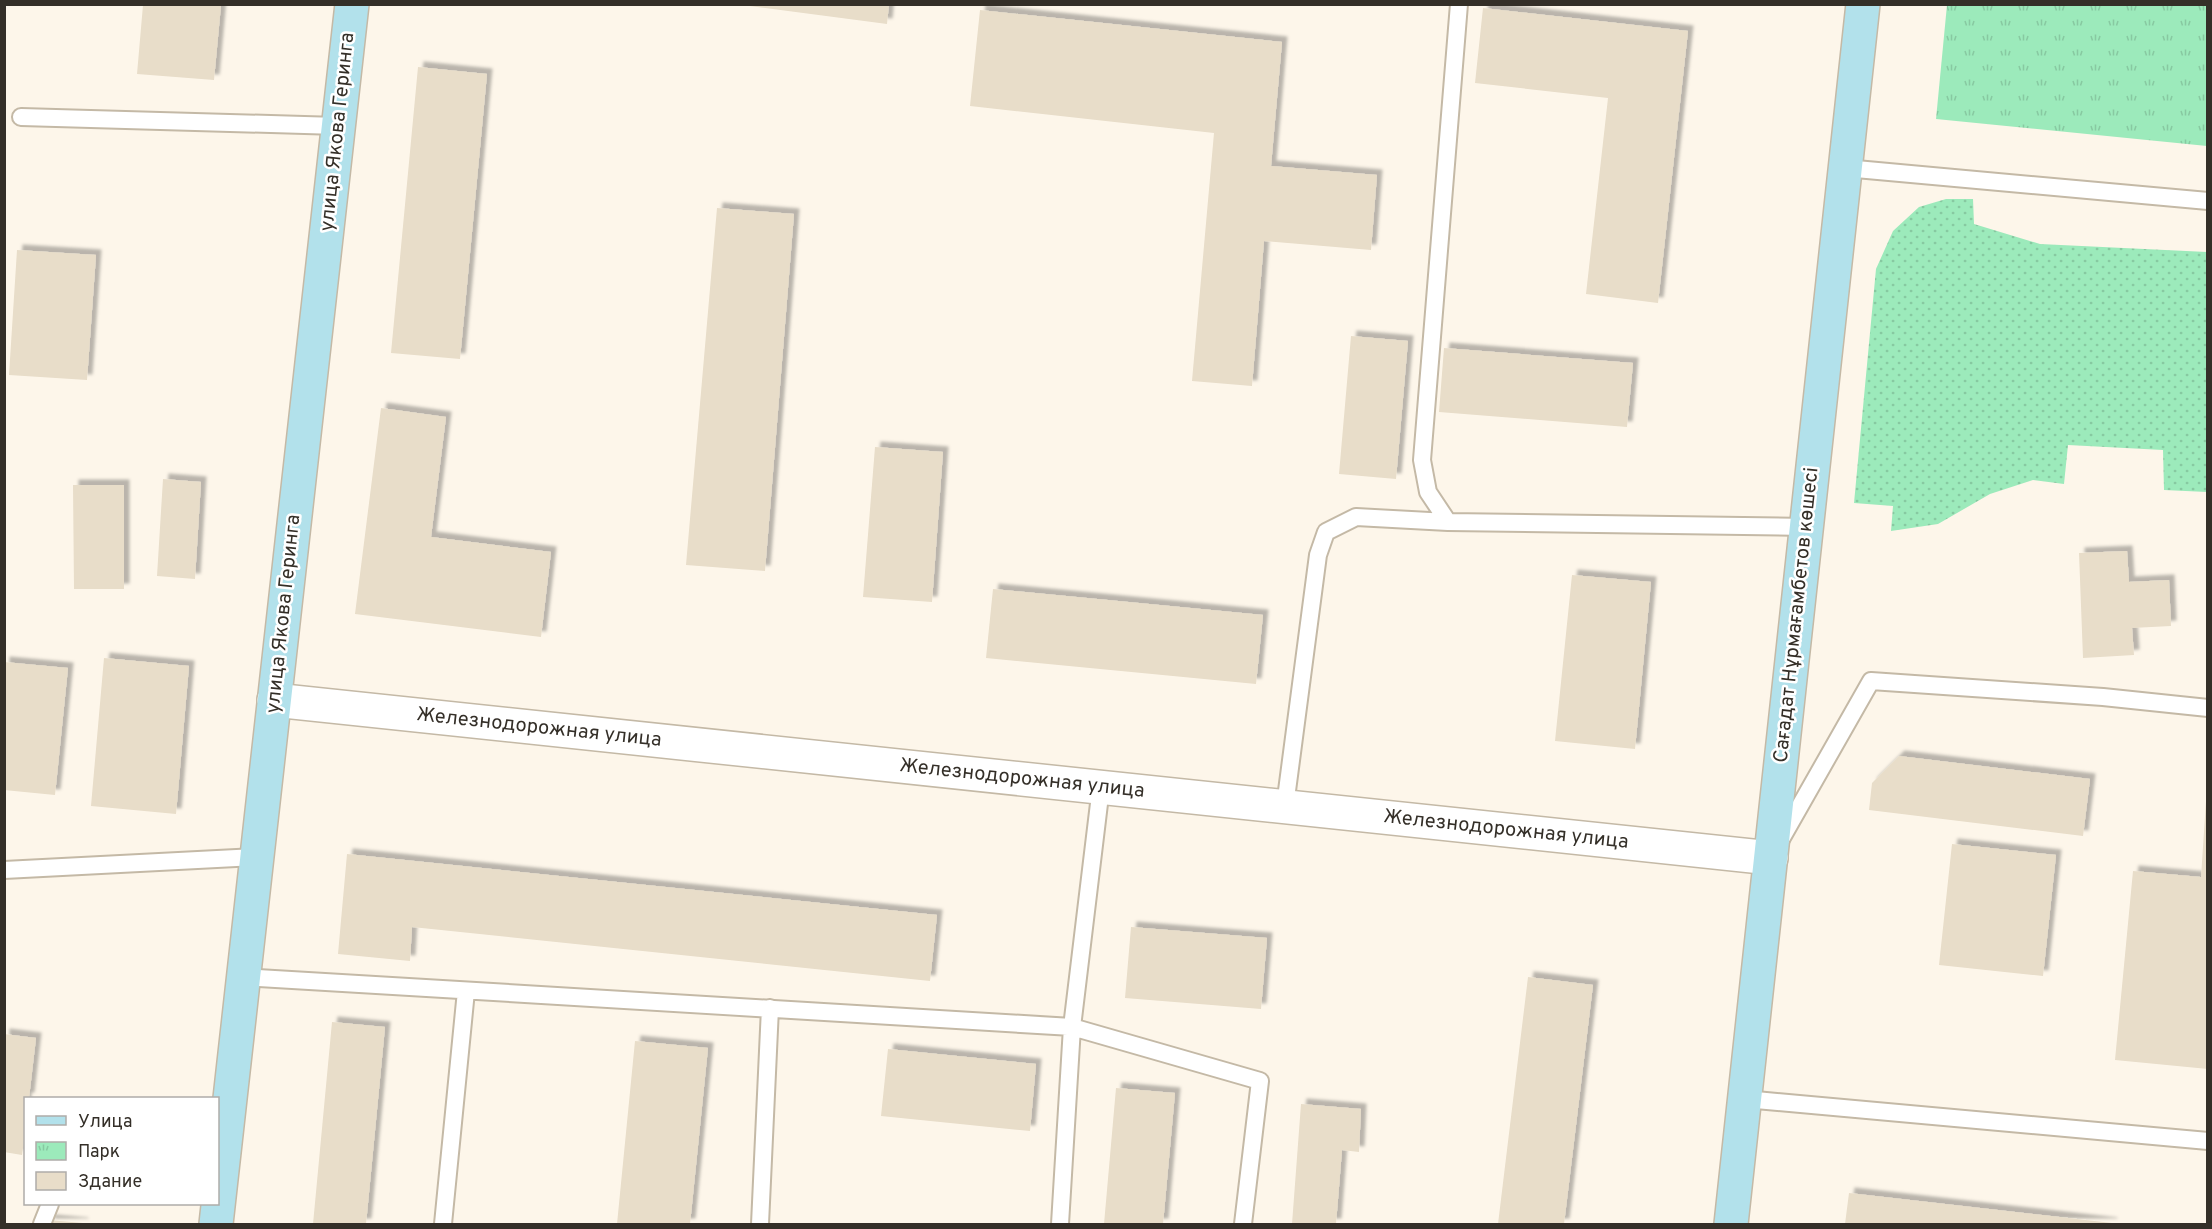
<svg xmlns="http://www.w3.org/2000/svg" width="2212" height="1229" font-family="Overpass,sans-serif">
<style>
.grass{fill:url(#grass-dots)}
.park{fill:url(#park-tufts)}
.building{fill:#e8ddc9;filter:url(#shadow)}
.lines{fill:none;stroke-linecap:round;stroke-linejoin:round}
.lane-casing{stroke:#c4b9a6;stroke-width:20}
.street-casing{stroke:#c4b9a6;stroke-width:36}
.secondary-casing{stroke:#c4b9a6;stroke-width:36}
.lane{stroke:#fff;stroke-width:16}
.street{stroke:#fff;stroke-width:33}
.secondary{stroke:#b2e1eb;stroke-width:33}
.labels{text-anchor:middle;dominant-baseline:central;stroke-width:5;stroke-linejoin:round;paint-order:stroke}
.street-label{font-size:20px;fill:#342f28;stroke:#fff}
</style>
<defs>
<pattern id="grass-dots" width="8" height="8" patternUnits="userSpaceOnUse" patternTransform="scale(1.5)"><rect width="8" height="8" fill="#9ceabb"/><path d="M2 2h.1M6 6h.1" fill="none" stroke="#87c9a1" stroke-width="1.8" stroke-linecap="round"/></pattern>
<pattern id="park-tufts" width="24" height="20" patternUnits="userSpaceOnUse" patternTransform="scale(1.5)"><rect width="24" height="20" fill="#9ceabb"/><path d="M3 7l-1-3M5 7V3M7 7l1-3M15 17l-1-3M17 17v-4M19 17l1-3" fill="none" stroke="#87c9a1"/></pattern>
<filter id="shadow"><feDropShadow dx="5.5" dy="-5.5" stdDeviation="1.5" flood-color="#0004"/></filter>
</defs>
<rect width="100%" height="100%" fill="#fdf6ea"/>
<path class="grass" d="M 1946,199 L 1973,199 L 1974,224 L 2040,244 L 2207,252 L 2207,492 L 2164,490 L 2163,450 L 2068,445 L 2064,484 L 2033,480 L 1990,494 L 1938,524 L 1891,531 L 1893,506 L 1854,503 L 1876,269 L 1893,231 L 1919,207 Z"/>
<path class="park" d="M 1947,5 L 2207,5 L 2207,146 L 1936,119 Z"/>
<path class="building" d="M 734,4 L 889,4 L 887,24 Z
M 143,5 L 221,5 L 214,80 L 137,74 Z
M 1483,8 L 1688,31 L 1658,303 L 1586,294 L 1608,98 L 1475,83 Z
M 980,10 L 1282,42 L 1271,166 L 1377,175 L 1371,250 L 1264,241 L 1252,386 L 1192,381 L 1214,133 L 970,106 Z
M 418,67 L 487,74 L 460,359 L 391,353 Z
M 717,208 L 794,214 L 765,571 L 686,565 Z
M 17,250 L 96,255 L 87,380 L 9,375 Z
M 1351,336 L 1408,341 L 1396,479 L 1339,474 Z
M 1444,348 L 1633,363 L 1627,427 L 1439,412 Z
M 381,408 L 446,417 L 431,537 L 551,552 L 541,637 L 355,614 Z
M 875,447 L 943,452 L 932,602 L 863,597 Z
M 163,479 L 201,482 L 195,579 L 157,576 Z
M 73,485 L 124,485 L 124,589 L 74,589 Z
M 2127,551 L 2129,582 L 2169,580 L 2171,626 L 2132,628 L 2134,655 L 2083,658 L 2079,553 Z
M 1572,575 L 1651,582 L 1635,749 L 1555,741 Z
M 993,589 L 1263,615 L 1256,684 L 986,658 Z
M 104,658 L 189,666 L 176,814 L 91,806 Z
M 4,662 L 68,668 L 55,795 L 4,790 Z
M 1899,756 L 2090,779 L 2083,836 L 1869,810 L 1872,783 Z
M 2206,801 L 2208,801 L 2208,1069 L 2115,1060 L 2133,871 L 2201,877 Z
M 1952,844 L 2056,855 L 2043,976 L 1939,965 Z
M 347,854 L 937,915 L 930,981 L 412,927 L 410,961 L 338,954 Z
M 1131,927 L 1267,938 L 1261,1009 L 1125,998 Z
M 1528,977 L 1593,985 L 1564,1224 L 1498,1224 Z
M 332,1022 L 385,1027 L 366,1224 L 313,1224 Z
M 4,1034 L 36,1038 L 29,1098 L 26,1098 L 26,1125 L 22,1155 L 4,1152 Z
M 635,1041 L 708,1048 L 690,1224 L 617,1224 Z
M 888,1049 L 1036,1064 L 1030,1131 L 881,1116 Z
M 1116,1088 L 1175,1093 L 1163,1224 L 1104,1224 Z
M 1301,1104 L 1361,1109 L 1359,1152 L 1342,1150 L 1336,1224 L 1292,1224 Z
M 1849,1193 L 2112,1223 L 2112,1224 L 1845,1224 Z
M 49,1220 L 83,1223 L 83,1224 L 49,1224 Z"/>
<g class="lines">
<g class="lane-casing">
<path id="lane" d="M 21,117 L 338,126
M 1845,168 L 2208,201
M 1448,522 L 1807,527
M 1101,787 L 1072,1027 L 1260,1081 L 1243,1224
M 1285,806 L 1318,555 L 1326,532 L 1356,517 L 1448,522 L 1428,492 L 1422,460 L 1459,4
M 1780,841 L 1871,681 L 2103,697 L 2208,708
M 4,870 L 256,857
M 243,977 L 1072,1027 L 1060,1224
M 1745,1099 L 2208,1141
M 42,1224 L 50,1204
M 443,1224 L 466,991
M 760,1224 L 770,1008"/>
</g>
<g class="street-casing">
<path id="street" d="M 274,700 L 1771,858"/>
</g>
<g class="secondary-casing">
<path id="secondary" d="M 216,1224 L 352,4
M 1731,1224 L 1863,4"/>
</g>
<use href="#lane" class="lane"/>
<use href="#street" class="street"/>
<use href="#secondary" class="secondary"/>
</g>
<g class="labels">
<g class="street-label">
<text transform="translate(338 132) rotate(-84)">улица Якова Геринга</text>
<text transform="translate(284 614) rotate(-84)">улица Якова Геринга</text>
<text transform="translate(1797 615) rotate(-84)">Сағадат Нұрмағамбетов көшесі</text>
<text transform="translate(539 728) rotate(6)">Железнодорожная улица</text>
<text transform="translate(1022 779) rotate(6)">Железнодорожная улица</text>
<text transform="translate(1506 830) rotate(6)">Железнодорожная улица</text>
</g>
</g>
<rect width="2212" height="1229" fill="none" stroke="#342f28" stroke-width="12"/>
<rect x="24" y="1097" width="195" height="108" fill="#ffffff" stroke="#aeaca9" stroke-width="1.5"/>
<rect x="36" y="1116" width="30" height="9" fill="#b2e1eb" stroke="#aeaca9" stroke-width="1.5"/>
<text x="78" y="1127" font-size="18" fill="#342f28">Улица</text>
<rect x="36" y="1142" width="30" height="18" fill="url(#park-tufts)" stroke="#aeaca9" stroke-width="1.5"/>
<text x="78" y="1157" font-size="18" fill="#342f28">Парк</text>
<rect x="36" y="1172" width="30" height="18" fill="#e8ddc9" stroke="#aeaca9" stroke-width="1.5"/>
<text x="78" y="1187" font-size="18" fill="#342f28">Здание</text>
</svg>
